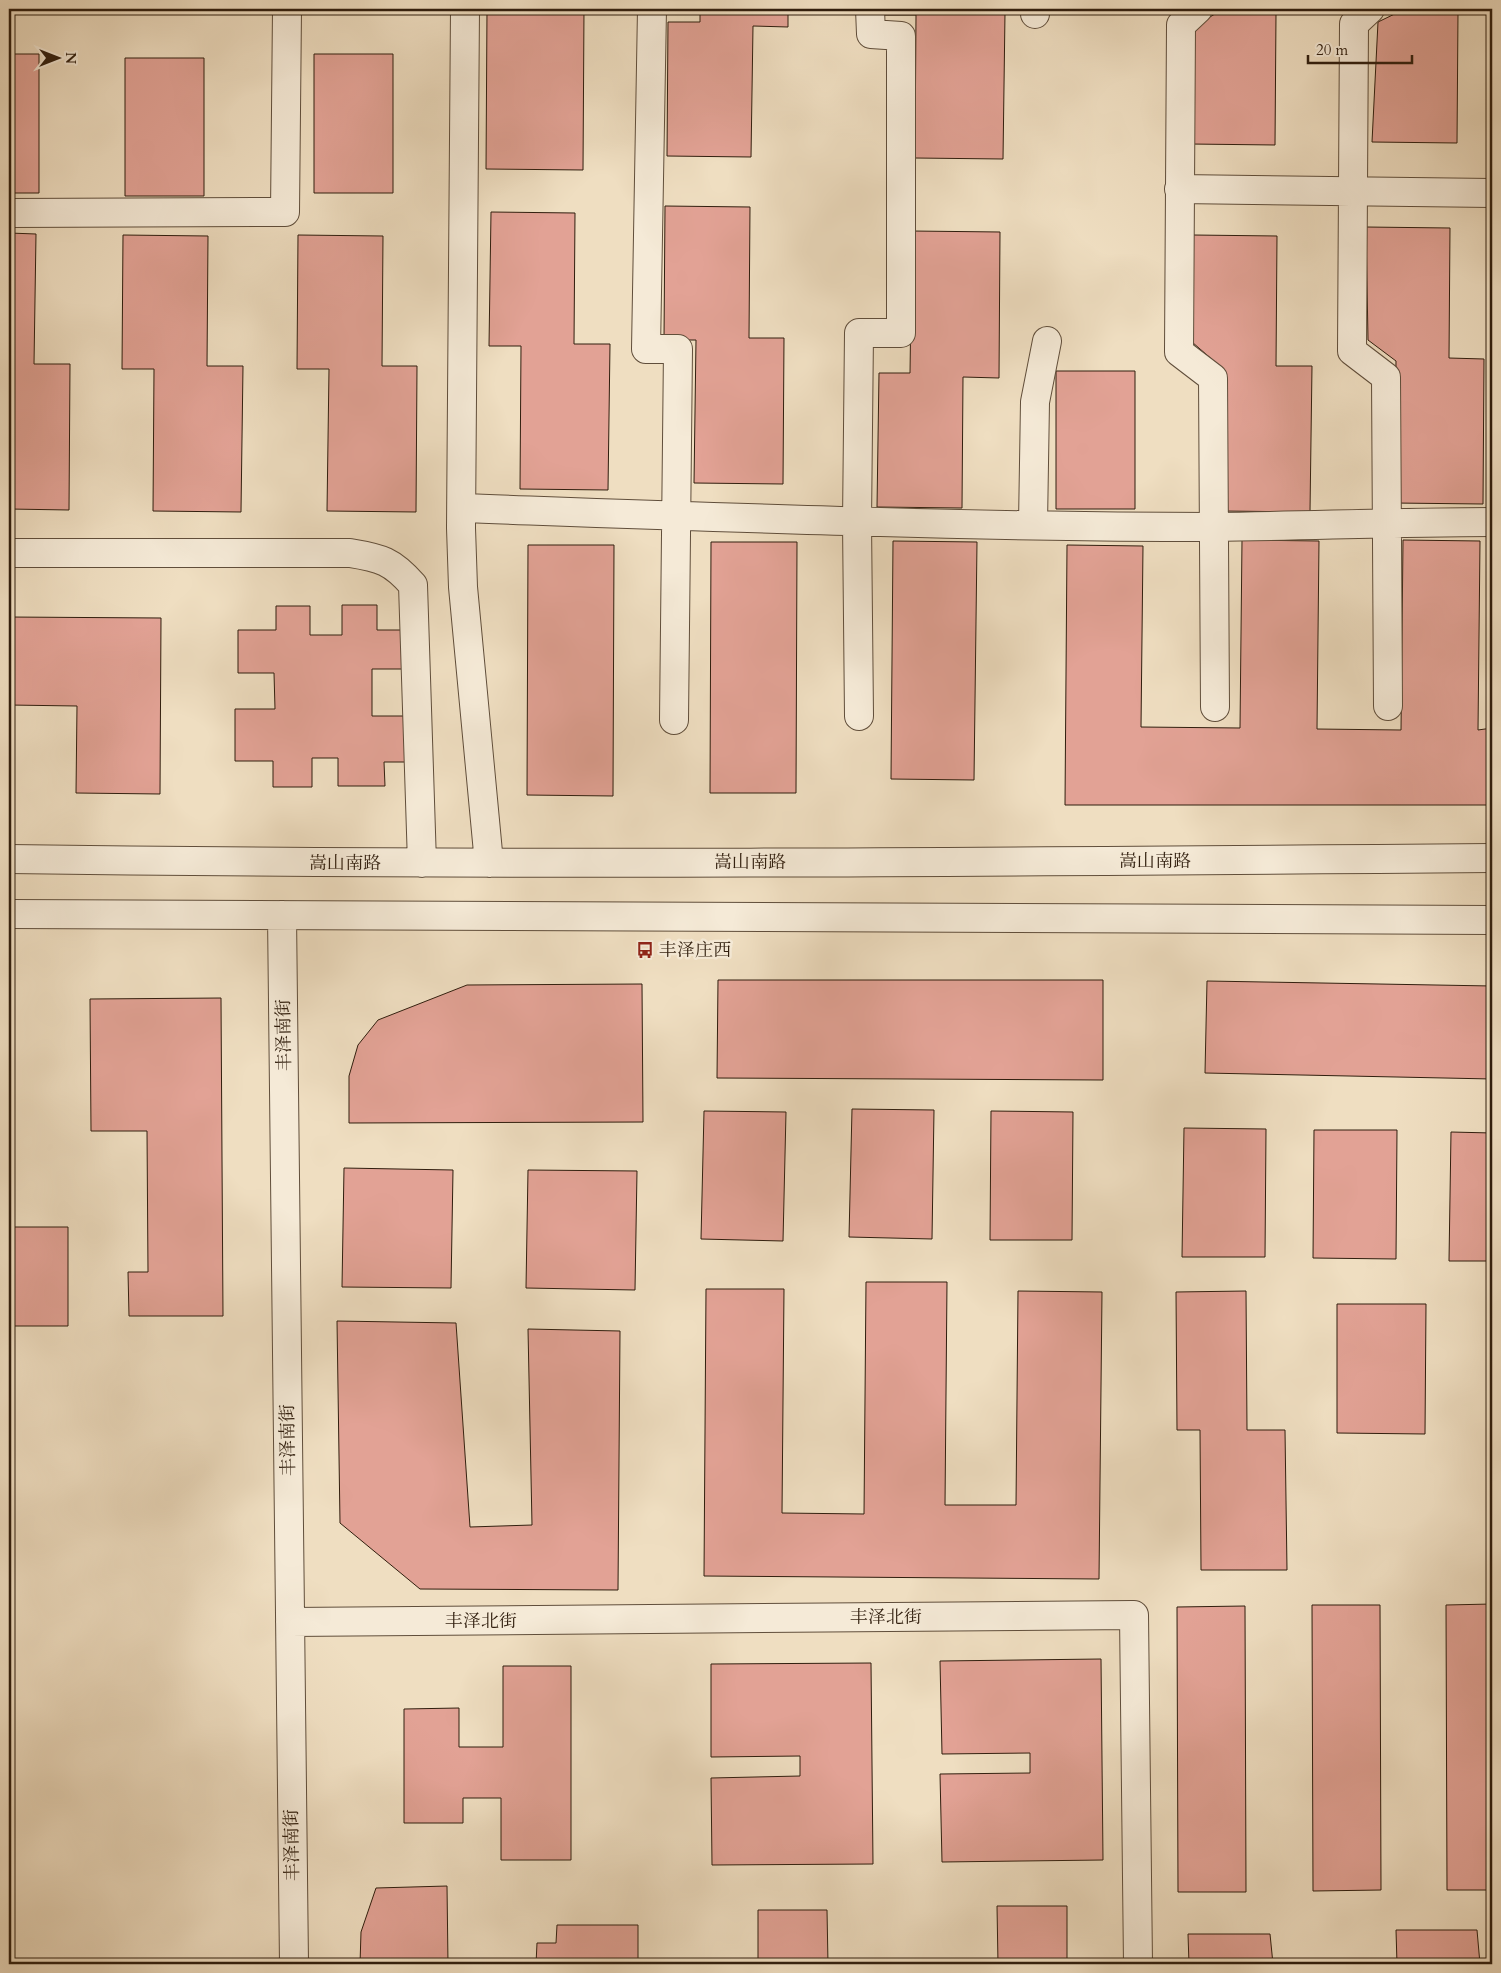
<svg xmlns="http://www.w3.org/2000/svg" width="1501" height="1973" font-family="Cardo,'Noto Serif SC',serif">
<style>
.building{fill:#e2a295;stroke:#301e0e}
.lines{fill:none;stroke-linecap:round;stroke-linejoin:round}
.minor-casing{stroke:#604e3b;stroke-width:30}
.minor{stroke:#f5ead7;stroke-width:28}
.labels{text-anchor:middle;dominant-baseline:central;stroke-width:5;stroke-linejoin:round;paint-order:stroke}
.street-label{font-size:18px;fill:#301e0e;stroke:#f5ead7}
.poi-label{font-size:18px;fill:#301e0e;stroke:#f5ead7;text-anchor:start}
</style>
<rect width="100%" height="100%" fill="#efdec1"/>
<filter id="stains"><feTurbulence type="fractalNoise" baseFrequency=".004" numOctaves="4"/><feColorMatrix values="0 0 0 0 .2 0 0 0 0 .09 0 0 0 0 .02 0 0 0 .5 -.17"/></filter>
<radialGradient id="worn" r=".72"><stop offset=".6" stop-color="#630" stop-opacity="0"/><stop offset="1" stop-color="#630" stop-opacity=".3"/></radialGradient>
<path class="building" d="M 487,9 L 584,9 L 583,170 L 486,169 Z
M 700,9 L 788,9 L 788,27 L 753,26 L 751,157 L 667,156 L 668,22 L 700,22 Z
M 885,9 L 969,9 L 969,13 L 1005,13 L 1003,159 L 915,158 L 916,15 L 885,15 Z
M 1223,9 L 1311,9 L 1311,14 L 1276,14 L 1275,145 L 1190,144 L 1192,28 Z
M 1405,9 L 1492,9 L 1492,12 L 1458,12 L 1457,143 L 1372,142 L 1378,22 Z
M 9,54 L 39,54 L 39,193 L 9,193 Z
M 314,54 L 393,54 L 393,193 L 314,193 Z
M 125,58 L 204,58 L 204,196 L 125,196 Z
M 665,206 L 750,207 L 749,338 L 784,338 L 783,484 L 694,483 L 696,340 L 664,340 Z
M 491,212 L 575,213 L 574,344 L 610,344 L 608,490 L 520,489 L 521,346 L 489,346 Z
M 1366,227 L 1450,228 L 1449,358 L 1484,359 L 1483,504 L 1394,503 L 1396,361 L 1368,340 Z
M 912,231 L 1000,232 L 999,378 L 963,377 L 962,508 L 877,507 L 879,373 L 910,373 Z
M 9,233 L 36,234 L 34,364 L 70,364 L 69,510 L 9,509 Z
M 123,235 L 208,236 L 207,366 L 243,366 L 241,512 L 153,511 L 154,369 L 122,369 Z
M 298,235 L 383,236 L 382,366 L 417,366 L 416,512 L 327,511 L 329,369 L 297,369 Z
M 1193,235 L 1277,236 L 1276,366 L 1312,366 L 1310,512 L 1222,511 L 1223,369 L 1192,342 Z
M 1056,371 L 1135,371 L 1135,509 L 1056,509 Z
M 1242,540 L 1319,541 L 1317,729 L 1401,730 L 1403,540 L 1480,541 L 1478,730 L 1492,728 L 1492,805 L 1065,805 L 1067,545 L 1143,546 L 1141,727 L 1240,728 Z
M 893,541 L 977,542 L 974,780 L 891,779 Z
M 711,542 L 797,542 L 796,793 L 710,793 Z
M 528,545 L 614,545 L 613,796 L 527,795 Z
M 342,605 L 377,605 L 377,630 L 406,630 L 406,669 L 372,669 L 372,716 L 411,716 L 411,762 L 384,762 L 385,786 L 338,786 L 338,758 L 312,758 L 312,787 L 273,787 L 273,761 L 235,761 L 235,709 L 275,709 L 274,673 L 238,673 L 238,630 L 276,630 L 276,606 L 310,606 L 310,635 L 342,635 Z
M 9,617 L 161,618 L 160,794 L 76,793 L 77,706 L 9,705 Z
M 718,980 L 1103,980 L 1103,1080 L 717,1078 Z
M 1207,981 L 1492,986 L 1492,1079 L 1205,1073 Z
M 642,984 L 643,1122 L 349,1123 L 349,1076 L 358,1045 L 378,1020 L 467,985 Z
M 221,998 L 223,1316 L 129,1316 L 128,1272 L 148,1272 L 147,1131 L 91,1131 L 90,999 Z
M 852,1109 L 934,1110 L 932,1239 L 849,1237 Z
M 704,1111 L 786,1112 L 783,1241 L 701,1239 Z
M 991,1111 L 1073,1112 L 1072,1240 L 990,1240 Z
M 1184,1128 L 1266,1129 L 1265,1257 L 1182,1257 Z
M 1314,1130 L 1397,1130 L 1396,1259 L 1313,1258 Z
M 1451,1132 L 1492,1133 L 1492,1261 L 1449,1261 Z
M 344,1168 L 453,1170 L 451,1288 L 342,1287 Z
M 528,1170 L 637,1171 L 635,1290 L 526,1288 Z
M 9,1227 L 68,1227 L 68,1326 L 9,1326 Z
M 866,1282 L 947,1282 L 945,1505 L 1016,1505 L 1018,1291 L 1102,1292 L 1099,1579 L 704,1576 L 706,1289 L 784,1289 L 782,1513 L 864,1514 Z
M 1246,1291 L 1247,1430 L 1285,1430 L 1287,1570 L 1201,1570 L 1200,1430 L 1177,1430 L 1176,1292 Z
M 1337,1304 L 1426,1304 L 1425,1434 L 1337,1433 Z
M 337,1321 L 456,1323 L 470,1527 L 532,1525 L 528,1329 L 620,1331 L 618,1590 L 420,1589 L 340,1523 Z
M 1492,1604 L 1492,1890 L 1447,1890 L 1446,1605 Z
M 1312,1605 L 1380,1605 L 1381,1890 L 1313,1891 Z
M 1245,1606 L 1246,1892 L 1178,1892 L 1177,1607 Z
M 1101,1659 L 1103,1860 L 942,1862 L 940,1774 L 1030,1773 L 1030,1753 L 942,1754 L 940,1661 Z
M 871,1663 L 873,1864 L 712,1865 L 711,1778 L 800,1776 L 800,1756 L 711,1757 L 711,1664 Z
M 503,1666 L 571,1666 L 571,1860 L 501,1860 L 501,1798 L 463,1798 L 463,1823 L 404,1823 L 404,1709 L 459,1708 L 459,1747 L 503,1747 Z
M 447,1886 L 448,1964 L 360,1964 L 361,1932 L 376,1888 Z
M 997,1906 L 1067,1906 L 1067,1964 L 998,1964 Z
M 758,1910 L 827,1910 L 828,1964 L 758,1964 Z
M 557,1925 L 638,1925 L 638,1964 L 536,1964 L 537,1943 L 556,1943 Z
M 1396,1930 L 1477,1930 L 1480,1964 L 1397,1964 Z
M 1188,1934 L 1270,1934 L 1273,1964 L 1189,1964 Z"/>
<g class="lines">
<g class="minor-casing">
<path id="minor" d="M 465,9 L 461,528 L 463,587 L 489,863
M 652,9 L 646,349 L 678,349 L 674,720
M 1198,9 L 1181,25 L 1179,352 L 1213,378 L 1215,707
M 1370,9 L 1354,24 L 1352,351 L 1386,377 L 1388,706
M 1035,14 L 1035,9
M 1179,189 L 1492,193
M 9,213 L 285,212 L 287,9
M 462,508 C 712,517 962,527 1213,527 C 1306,526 1399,522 1492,522
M 1033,524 L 1035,402 L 1047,341
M 9,553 L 350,553 C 381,558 392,561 413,585 L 422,863
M 859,716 L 857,522 L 859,333 L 901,333 L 901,36 L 871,34 L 870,9
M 9,859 C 503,866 998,862 1492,858
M 9,914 L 1492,920
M 282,915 L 294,1964
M 290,1622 L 1134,1615 L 1138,1964"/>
</g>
<use href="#minor" class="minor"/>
</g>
<defs>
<g id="bus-bare" transform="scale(1.35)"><path d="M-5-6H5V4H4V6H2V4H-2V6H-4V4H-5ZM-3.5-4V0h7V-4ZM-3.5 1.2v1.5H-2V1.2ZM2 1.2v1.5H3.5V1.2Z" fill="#8f2418" stroke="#f5ead7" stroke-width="2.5" paint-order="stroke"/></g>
</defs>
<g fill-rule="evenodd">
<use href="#bus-bare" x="645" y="950"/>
</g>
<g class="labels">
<g class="street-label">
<text x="1155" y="861">嵩山南路</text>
<text x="750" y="862">嵩山南路</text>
<text x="345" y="863">嵩山南路</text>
<text transform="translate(284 1035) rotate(-91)">丰泽南街</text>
<text transform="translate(288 1440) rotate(-91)">丰泽南街</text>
<text x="886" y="1617">丰泽北街</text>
<text x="481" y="1621">丰泽北街</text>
<text transform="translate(292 1845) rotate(-91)">丰泽南街</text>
</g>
<g class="poi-label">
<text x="659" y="950">丰泽庄西</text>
</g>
</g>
<rect width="1501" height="1973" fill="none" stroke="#efdec1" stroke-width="30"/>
<rect x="10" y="10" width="1481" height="1953" fill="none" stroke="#301e0e" stroke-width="2.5"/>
<rect x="15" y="15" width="1471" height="1943" fill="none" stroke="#301e0e"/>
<g transform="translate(58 58) rotate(90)" stroke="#f5ead7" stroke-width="4" paint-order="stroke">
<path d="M0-4L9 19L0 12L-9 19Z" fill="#301e0e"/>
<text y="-8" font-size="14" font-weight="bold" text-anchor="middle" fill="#301e0e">N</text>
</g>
<path d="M1308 55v8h104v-8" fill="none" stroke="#301e0e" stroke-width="2.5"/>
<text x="1316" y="55" font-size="15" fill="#301e0e" stroke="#f5ead7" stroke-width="4" paint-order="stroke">20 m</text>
<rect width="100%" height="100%" filter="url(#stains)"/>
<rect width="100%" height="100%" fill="url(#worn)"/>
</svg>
